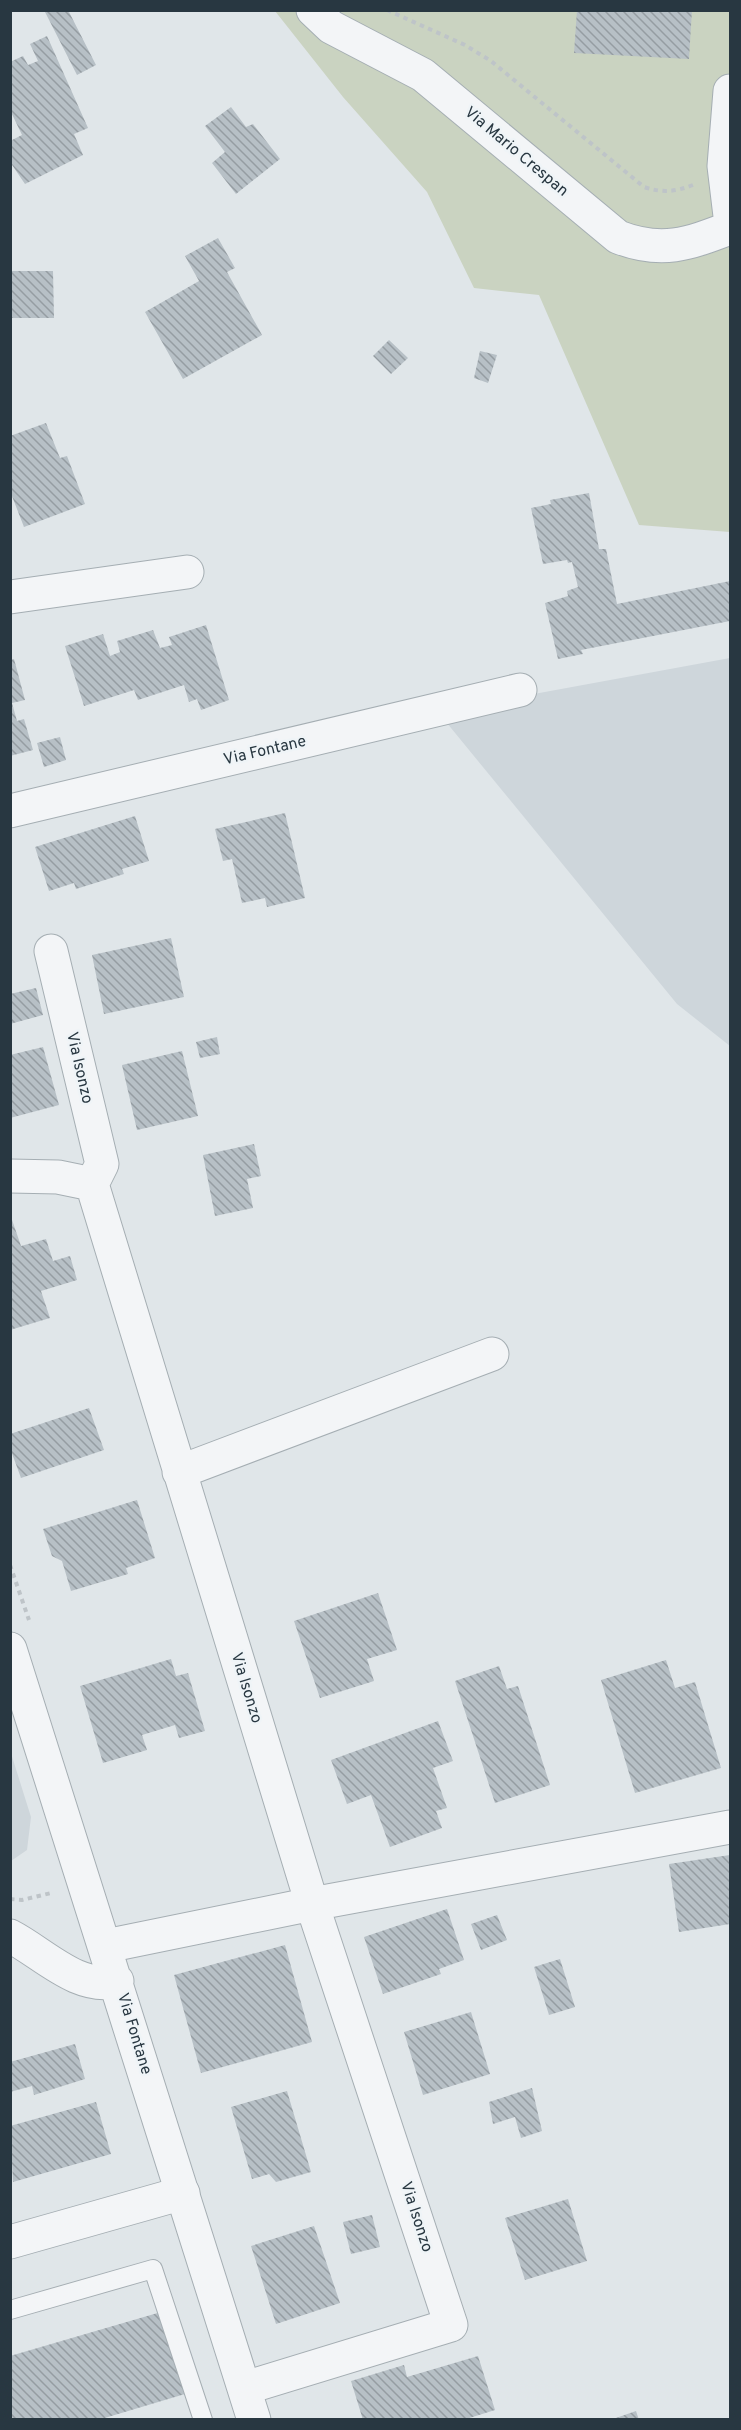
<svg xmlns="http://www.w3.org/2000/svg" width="741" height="2430" font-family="Overpass,sans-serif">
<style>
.built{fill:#ced6db}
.grass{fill:#cad3c1}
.building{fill:url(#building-back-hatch)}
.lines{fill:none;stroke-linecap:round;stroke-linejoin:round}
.service-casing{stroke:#a5aeb3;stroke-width:20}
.minor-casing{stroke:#a5aeb3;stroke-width:35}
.tertiary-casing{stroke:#a5aeb3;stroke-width:35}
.path{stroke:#bec4c8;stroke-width:4;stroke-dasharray:4.5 4.5;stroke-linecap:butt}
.service{stroke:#f3f5f7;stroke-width:18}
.minor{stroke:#f3f5f7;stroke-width:33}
.tertiary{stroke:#f3f5f7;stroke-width:33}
.labels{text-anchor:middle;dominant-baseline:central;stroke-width:5;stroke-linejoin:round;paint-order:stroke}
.street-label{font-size:16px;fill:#283741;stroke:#eff4f7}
</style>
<defs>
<pattern id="building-back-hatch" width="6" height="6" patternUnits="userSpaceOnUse" patternTransform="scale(1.5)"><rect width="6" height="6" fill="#b7c0c6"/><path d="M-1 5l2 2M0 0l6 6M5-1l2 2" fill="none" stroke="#959da2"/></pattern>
</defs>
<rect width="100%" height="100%" fill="#e0e6e9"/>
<path class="built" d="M 730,658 L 730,1046 L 677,1004 L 442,717 L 523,696 Z
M 10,1750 L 31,1817 L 27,1850 L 11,1861 Z"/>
<path class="grass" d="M 275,11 L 730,11 L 730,532 L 639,525 L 539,295 L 474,288 L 427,192 L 343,97 Z"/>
<path class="building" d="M 44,10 L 68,10 L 96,65 L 77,75 Z
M 577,10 L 692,10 L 689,59 L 574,53 Z
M 47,36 L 88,128 L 74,134 L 83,155 L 25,184 L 10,162 L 10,141 L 22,135 L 10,110 L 10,62 L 23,56 L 28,65 L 38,61 L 30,44 Z
M 231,107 L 246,127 L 253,124 L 280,159 L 236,194 L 212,163 L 225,152 L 205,126 Z
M 218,238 L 235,268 L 227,272 L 262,335 L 183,379 L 145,312 L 199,281 L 185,256 Z
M 10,271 L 53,271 L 54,318 L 10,318 Z
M 389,340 L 408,358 L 391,374 L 373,356 Z
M 480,351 L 497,355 L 488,383 L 474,378 Z
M 46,423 L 60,458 L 67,456 L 85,504 L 24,527 L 10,491 L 10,436 Z
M 589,493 L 599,549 L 606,549 L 617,604 L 730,581 L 730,621 L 581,650 L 583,654 L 558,659 L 545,603 L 568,596 L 567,591 L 578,587 L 572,562 L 568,563 L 567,560 L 543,564 L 531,508 L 551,504 L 550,500 Z
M 206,625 L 229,700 L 201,710 L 197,699 L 189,702 L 184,685 L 138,700 L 134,690 L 84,706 L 65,646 L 103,634 L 110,656 L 120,652 L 117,641 L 153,630 L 160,648 L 172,645 L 169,637 Z
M 14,659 L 25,700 L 12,703 L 17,721 L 24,719 L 33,750 L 10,756 L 10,660 Z
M 60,737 L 66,760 L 44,767 L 37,743 Z
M 285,813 L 305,898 L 267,907 L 265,898 L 242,903 L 232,859 L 223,861 L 215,829 Z
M 135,816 L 149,861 L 122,869 L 124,874 L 76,889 L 74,883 L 49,891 L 35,847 Z
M 171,938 L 184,997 L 104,1014 L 92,955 Z
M 36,988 L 43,1015 L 10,1024 L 10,994 Z
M 217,1037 L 220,1054 L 200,1058 L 196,1042 Z
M 43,1047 L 59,1105 L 10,1118 L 10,1055 Z
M 182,1051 L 198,1116 L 137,1130 L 122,1065 Z
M 254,1144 L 261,1176 L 247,1179 L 253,1208 L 215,1216 L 203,1155 Z
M 10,1214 L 21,1246 L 46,1239 L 53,1261 L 70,1256 L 77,1280 L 41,1291 L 50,1318 L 10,1330 Z
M 89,1408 L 104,1450 L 21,1478 L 10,1448 L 10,1434 Z
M 137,1500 L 155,1558 L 126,1568 L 128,1574 L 71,1591 L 62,1561 L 52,1556 L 43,1529 Z
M 378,1593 L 397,1650 L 367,1659 L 374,1681 L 320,1698 L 294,1621 Z
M 171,1659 L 176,1676 L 188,1673 L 205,1731 L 179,1738 L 175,1725 L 142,1735 L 147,1750 L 103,1763 L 80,1686 Z
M 666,1660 L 675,1688 L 695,1682 L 721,1768 L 635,1793 L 601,1680 Z
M 499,1666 L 507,1689 L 518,1686 L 550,1785 L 495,1803 L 455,1681 Z
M 438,1721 L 453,1761 L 433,1768 L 447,1808 L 436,1811 L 442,1828 L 390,1847 L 371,1795 L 347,1804 L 331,1760 Z
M 730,1855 L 730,1924 L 679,1932 L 669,1864 Z
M 447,1909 L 464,1960 L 439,1969 L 441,1974 L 383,1994 L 364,1937 Z
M 497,1915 L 507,1940 L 481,1950 L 471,1924 Z
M 285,1945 L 312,2042 L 201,2073 L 174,1975 Z
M 560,1959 L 575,2007 L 549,2015 L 534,1967 Z
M 471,2012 L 490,2074 L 423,2095 L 404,2032 Z
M 75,2044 L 85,2079 L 34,2095 L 32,2086 L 10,2092 L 10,2062 Z
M 532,2088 L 542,2131 L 521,2138 L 515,2117 L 493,2124 L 489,2102 Z
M 287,2091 L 311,2172 L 276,2182 L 269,2174 L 252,2179 L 231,2107 Z
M 96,2102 L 111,2154 L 13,2182 L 10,2126 Z
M 568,2199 L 587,2261 L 525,2280 L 505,2218 Z
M 372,2215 L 380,2247 L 351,2254 L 343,2222 Z
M 314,2226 L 340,2303 L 276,2324 L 251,2246 Z
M 161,2312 L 185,2394 L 98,2420 L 10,2420 L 10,2356 Z
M 478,2356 L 495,2410 L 463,2420 L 363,2420 L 351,2381 L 404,2365 L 407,2377 Z
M 636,2411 L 639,2420 L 613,2420 L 613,2419 Z"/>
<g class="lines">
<g class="service-casing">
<path id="service" d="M 10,2310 L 153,2269 L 203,2420"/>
</g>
<g class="minor-casing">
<path id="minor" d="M 313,10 L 331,27 L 423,75 L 618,237 C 662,254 688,244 730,228
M 730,91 L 724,166 L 730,216
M 10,597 L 187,572
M 10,811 L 520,690
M 51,951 L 102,1164 L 92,1184 L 312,1904 L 451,2325 L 245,2388
M 10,1176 L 58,1177 L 92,1184
M 179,1472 L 492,1354
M 106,1946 L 312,1904 L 730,1827
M 10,2242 L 183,2193"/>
</g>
<g class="tertiary-casing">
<path id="tertiary" d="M 10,1649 L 254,2420
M 10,1936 C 43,1953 78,1991 117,1981"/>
</g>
<path class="path" d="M 387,10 L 465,45 L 491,61 L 644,187 C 662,193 675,192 693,185
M 10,1565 L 29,1620
M 10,1899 L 22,1900 L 51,1893"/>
<use href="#service" class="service"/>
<use href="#minor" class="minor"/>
<use href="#tertiary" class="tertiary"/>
</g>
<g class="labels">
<g class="street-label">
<text transform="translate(516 152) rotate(40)">Via Mario Crespan</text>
<text transform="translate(265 751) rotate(-13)">Via Fontane</text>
<text transform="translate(79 1068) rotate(77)">Via Isonzo</text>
<text transform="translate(246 1688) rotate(73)">Via Isonzo</text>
<text transform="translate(134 2034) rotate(73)">Via Fontane</text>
<text transform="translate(416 2217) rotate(72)">Via Isonzo</text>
</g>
</g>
<rect width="741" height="2430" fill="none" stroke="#283741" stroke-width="24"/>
</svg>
